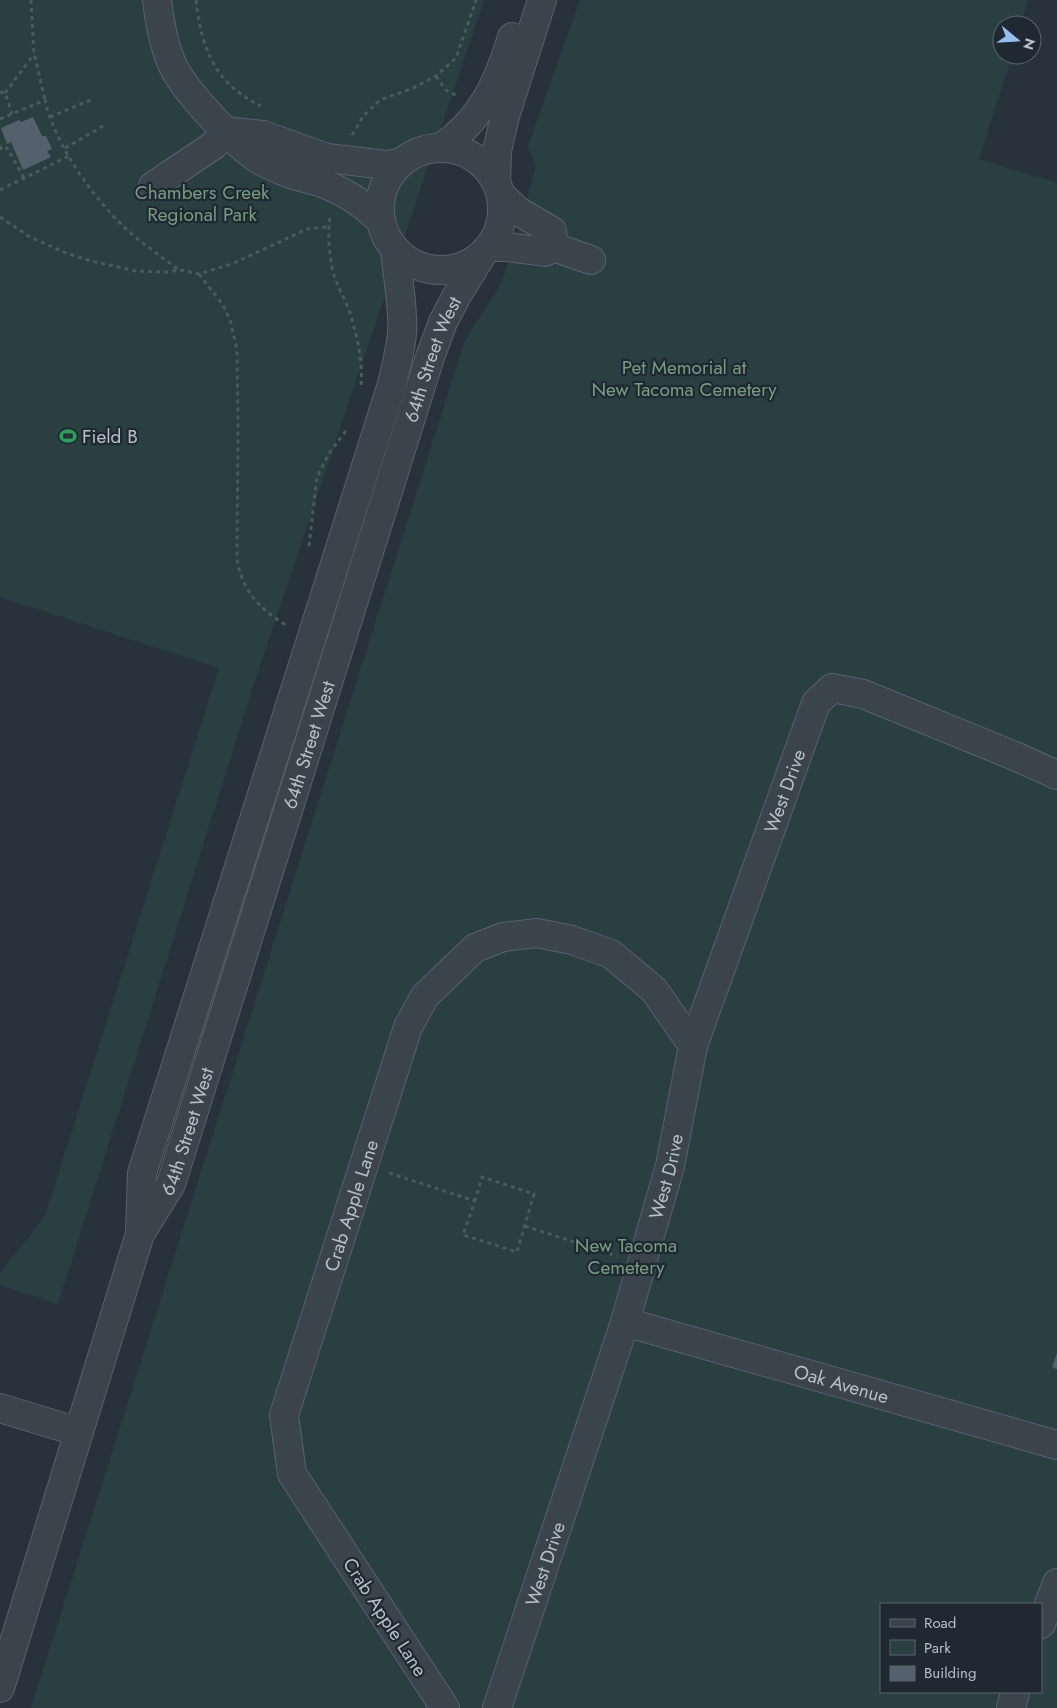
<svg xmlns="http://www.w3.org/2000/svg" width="1057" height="1708" font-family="Jost,sans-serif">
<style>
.green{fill:#2a3f3f;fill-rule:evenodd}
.building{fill:#55606d}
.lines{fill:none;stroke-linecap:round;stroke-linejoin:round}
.minor-casing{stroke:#59626b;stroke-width:30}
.path{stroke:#495c5d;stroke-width:3;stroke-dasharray:4 4;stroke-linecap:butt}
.minor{stroke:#3b444d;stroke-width:28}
.labels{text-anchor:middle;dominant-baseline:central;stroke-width:4.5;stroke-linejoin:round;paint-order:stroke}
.park-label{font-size:19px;fill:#789c7e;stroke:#202933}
.street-label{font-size:19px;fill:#b7bfc8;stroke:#202933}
.poi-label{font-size:19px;fill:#b7bfc8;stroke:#202933;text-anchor:start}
</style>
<rect width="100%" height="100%" fill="#27323d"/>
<path class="green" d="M 0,0 L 484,0 L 254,684 L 58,1304 L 0,1285 L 0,1273 L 45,1216 L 219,668 L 0,597 Z
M 580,0 L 1028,0 L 1020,25 L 1002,25 L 1002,55 L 1012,55 L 979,159 L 1057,183 L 1057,1708 L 31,1708 L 465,340 L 502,282 L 536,167 L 528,146 ZM 881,1604 L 1041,1604 L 1041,1692 L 881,1692 Z"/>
<path class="building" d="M 33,117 L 42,136 L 46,136 L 52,149 L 47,151 L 51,157 L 23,170 L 11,142 L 7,144 L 1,128 L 19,120 L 21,122 Z
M 1057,1353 L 1057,1369 L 1052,1367 Z"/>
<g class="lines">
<g class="minor-casing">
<g id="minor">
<path d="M 157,0 C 159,20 165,52 175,70 C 190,97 231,139 255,157 C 263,163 274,167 283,171 C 294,176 307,178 319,182 C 342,190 364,204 381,221"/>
<path d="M 225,131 L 263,135 L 327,158 L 386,165 L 399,163"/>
<path d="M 440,148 C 481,121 498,83 512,37"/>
<circle cx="441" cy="209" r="61"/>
<path d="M 496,182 L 497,151 L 505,116 L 542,0"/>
<path d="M 153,186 L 214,145 L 225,131"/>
<path d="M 501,195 L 518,211 L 552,231 L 553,247"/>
<path d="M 490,247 L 508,247 L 545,252 L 553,247"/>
<path d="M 553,247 L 591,260"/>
<path d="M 140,1232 L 142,1173 L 392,384 C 396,367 400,351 402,334 C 404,306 397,277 395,249"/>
<path id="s1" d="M 625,1322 L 1057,1445"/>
<path d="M 0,1408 L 79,1432"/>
<path d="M 1041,1624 L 1057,1583"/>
<path id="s2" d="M 0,1688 L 140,1234 L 171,1184 L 430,357 L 443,322 L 456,297 L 480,258"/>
<path id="s3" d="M 445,1708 L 292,1474 L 284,1415 L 408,1027 L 425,996 L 475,948 L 503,937 L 537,933 L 572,940 L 611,954 L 654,990 L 693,1046"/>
<path id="s4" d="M 497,1708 L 625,1322 L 670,1166 L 693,1046 L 816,703 L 832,688 L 863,694 L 1017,757 L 1057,775"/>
<path d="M 1011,1708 L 1015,1692"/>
</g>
</g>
<path class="path" d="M 31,0 L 34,53 L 45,100
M 196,0 C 201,48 215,84 261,106
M 436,76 L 446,90 L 457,96
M 0,92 L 5,93 L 12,114
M 5,93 L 34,54
M 50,117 L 91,100
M 0,119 L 45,100 C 55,145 92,196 125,228 C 142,243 160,256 179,270
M 352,135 L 364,115 L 380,100 L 413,88 L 436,76 L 456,58 L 476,0
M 0,146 L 2,150 L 7,148 L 24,178
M 65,148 L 105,125
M 0,190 L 69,156
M 0,217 L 30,237 L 66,253 L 91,261 L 136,271 L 167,272 L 180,270 L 199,274 L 232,264 L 307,229 L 327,227
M 330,218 C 327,230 330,267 335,278 C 339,289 345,299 349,310 C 357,335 363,360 361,386
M 199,274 L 223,305 L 230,320 L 237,349 L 238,424 L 237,559 C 242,590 259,609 286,625
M 309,546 L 317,477 L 328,455 L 347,429
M 389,1173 L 475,1201 L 463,1235 L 517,1252 L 534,1194 L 482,1177 L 475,1201
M 525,1226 L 617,1256"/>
<use href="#minor" class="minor"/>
</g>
<defs>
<g id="stadium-bare" transform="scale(1.35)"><path d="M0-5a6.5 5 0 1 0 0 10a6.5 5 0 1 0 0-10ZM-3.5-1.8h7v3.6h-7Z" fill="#2e9e5b" stroke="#202933" stroke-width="2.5" paint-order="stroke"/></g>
</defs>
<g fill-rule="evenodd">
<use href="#stadium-bare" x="68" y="436"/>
</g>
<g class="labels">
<g class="park-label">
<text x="202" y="192">Chambers Creek<tspan x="202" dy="22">Regional Park</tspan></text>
<text x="684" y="367">Pet Memorial at<tspan x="684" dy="22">New Tacoma Cemetery</tspan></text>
<text x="626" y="1245">New Tacoma<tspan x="626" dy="22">Cemetery</tspan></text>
</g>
<g class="street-label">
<text stroke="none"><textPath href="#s2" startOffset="1399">64th Street West</textPath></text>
<text stroke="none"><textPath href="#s2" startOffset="994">64th Street West</textPath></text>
<text stroke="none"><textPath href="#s4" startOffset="962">West Drive</textPath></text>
<text stroke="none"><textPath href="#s2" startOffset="589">64th Street West</textPath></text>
<text stroke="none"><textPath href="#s4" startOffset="558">West Drive</textPath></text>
<text stroke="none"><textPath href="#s3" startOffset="559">Crab Apple Lane</textPath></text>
<text stroke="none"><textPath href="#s1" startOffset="225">Oak Avenue</textPath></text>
<text stroke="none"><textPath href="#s4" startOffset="152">West Drive</textPath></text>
<text transform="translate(385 1617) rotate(57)">Crab Apple Lane</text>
</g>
<g class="poi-label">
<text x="82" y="436">Field B</text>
</g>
</g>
<rect x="880" y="1603" width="162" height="90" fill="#202933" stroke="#5c656f"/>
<rect x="890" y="1619" width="25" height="8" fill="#3b444d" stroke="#5c656f"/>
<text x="924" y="1628" font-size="15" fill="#b7bfc8">Road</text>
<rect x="890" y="1640" width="25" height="15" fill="#2a3f3f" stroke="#5c656f"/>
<text x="924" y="1653" font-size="15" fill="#b7bfc8">Park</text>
<rect x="890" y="1666" width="25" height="15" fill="#55606d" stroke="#5c656f"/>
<text x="924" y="1678" font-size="15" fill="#b7bfc8">Building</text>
<g transform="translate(1017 40) rotate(108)"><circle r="24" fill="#202933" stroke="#5c656f"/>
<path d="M0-4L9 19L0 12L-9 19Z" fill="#97bdee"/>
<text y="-8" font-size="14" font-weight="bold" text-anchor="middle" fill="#b7bfc8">N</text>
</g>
</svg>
